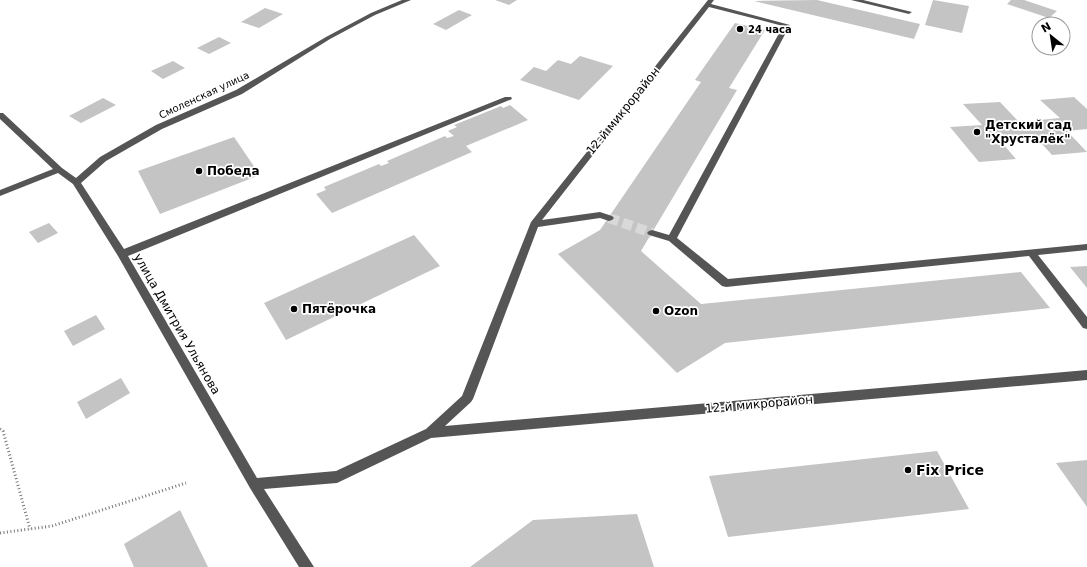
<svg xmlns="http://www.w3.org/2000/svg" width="1087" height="567" font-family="'DejaVu Sans',sans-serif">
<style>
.building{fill:#c4c4c4}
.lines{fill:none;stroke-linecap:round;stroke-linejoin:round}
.minor-tunnel{stroke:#d9d9d9;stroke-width:10;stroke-dasharray:10 4.5;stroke-linecap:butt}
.path{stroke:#777;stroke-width:3;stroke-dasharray:1 2.5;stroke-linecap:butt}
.minor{fill:#555;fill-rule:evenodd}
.poi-dot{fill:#000;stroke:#fff;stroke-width:1.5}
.labels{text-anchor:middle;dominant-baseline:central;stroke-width:3.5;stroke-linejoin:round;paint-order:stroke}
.far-poi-label{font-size:10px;font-weight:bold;fill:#000;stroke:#fff;text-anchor:start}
.far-street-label{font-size:10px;fill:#000;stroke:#fff}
.street-label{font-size:12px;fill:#000;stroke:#fff}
.poi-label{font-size:12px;font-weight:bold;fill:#000;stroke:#fff;text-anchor:start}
.near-poi-label{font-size:14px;font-weight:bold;fill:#000;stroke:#fff;text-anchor:start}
</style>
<rect width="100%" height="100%" fill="#fff"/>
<path class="building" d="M 495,0 L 517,0 L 509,5 Z
M 817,0 L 920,24 L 914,39 L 754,1 Z
M 933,0 L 969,6 L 962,33 L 925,25 Z
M 1011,0 L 1024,0 L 1057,11 L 1049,18 L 1007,4 Z
M 265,8 L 283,14 L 259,28 L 241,22 Z
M 459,10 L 472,15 L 446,30 L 433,24 Z
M 735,23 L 765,30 L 729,88 L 737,90 L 641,251 L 701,304 L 1021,272 L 1050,308 L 725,343 L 677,373 L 558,254 L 600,230 L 701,82 L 695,80 Z
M 219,37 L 231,43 L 209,54 L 197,48 Z
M 580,56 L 613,66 L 579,100 L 520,80 L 534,67 L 546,71 L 558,60 L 571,64 Z
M 173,61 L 185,68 L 163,79 L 151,71 Z
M 1074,97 L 1087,109 L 1087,129 L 1067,131 L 1087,152 L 1052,155 L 1033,134 L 997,137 L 1016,159 L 979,162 L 950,127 L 982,125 L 963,104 L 1000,102 L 1019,122 L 1060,118 L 1040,100 Z
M 103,98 L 116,105 L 81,123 L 69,116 Z
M 510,105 L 528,120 L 466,146 L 472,152 L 332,213 L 316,194 L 326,190 L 324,187 L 379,164 L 381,166 L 389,163 L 387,161 L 445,136 L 447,138 L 454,136 L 448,131 L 457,127 L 454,125 L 501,106 L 503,108 Z
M 234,137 L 260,175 L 160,214 L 138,171 Z
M 49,223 L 58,233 L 38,243 L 29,232 Z
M 414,235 L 440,266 L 286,340 L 264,303 Z
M 1087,266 L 1087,288 L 1070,267 Z
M 96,315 L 105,329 L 73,346 L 64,331 Z
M 121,378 L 130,393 L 86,419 L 77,402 Z
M 937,451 L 969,509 L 728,537 L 709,476 Z
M 1087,460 L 1087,507 L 1056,463 Z
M 180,510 L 208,567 L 134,567 L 124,544 Z
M 637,514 L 654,567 L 470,567 L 533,520 Z"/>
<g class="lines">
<path class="minor-tunnel" d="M 609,218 L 652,233"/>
<path class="path" d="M 0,429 L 3,431 L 30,529
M 0,533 L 52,526 L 186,483"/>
<path class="minor" d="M 402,0 L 411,0 L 375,15 L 330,39 L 242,94 L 162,129 L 106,161 L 81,183 L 124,249 L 505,97 L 511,97 L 512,99 L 128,256 L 257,478 L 336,471 L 426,429 L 462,396 L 531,222 L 708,0 L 714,0 L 711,4 L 790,25 L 677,238 L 728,279 L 1087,244 L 1087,250 L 1038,255 L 1087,317 L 1087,329 L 1083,328 L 1029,256 L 726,287 L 722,286 L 669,241 L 649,235 L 647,233 L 649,231 L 652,230 L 669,235 L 783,26 L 709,7 L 542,220 L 600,212 L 612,216 L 614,218 L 612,220 L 609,221 L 600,218 L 538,227 L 473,399 L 471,402 L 445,426 L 1087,370 L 1087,380 L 431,438 L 337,483 L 264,489 L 314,567 L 299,567 L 250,488 L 118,256 L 73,184 L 58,173 L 0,196 L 0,190 L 53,169 L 0,119 L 0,113 L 3,113 L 62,168 L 76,178 L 100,157 L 156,125 L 236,90 L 326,37 L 371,13 Z
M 851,0 L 863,0 L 912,12 L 909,14 Z"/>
</g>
<g class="poi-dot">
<circle cx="740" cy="29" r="4"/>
<circle cx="977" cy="132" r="4"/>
<circle cx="199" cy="171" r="4"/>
<circle cx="294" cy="309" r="4"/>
<circle cx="656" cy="311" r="4"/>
<circle cx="908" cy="470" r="4"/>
</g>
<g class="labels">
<g class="far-poi-label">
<text x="748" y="29">24 часа</text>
</g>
<g class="far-street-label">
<text transform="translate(204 95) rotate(-25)">Смоленская улица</text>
</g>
<g class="street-label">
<text transform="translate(623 111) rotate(-51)">12-й микрорайон</text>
<text transform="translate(177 324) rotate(60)">улица Дмитрия Ульянова</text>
<text transform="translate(759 404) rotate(-5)">12-й микрорайон</text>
</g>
<g class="poi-label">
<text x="985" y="125">Детский сад<tspan x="985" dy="14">"Хрусталёк"</tspan></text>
<text x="207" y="171">Победа</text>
<text x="302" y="309">Пятёрочка</text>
<text x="664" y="311">Ozon</text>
</g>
<g class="near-poi-label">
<text x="916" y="470">Fix Price</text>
</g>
</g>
<g transform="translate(1051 36) rotate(330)"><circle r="19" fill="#ffffff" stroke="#999999"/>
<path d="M0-3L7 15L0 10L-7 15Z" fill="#000000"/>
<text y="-6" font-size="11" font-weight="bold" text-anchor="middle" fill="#000000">N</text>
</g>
</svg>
